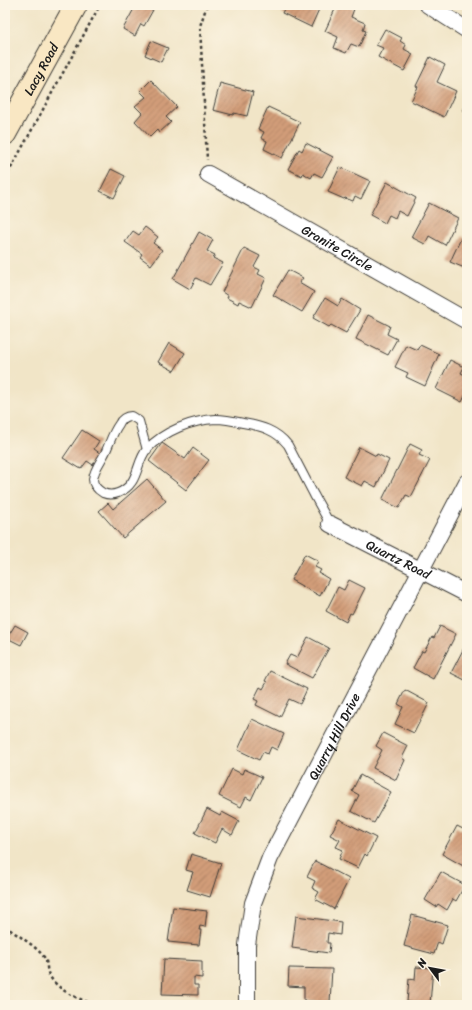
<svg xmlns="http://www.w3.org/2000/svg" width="472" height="1010" font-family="Sriracha,sans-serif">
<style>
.building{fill:url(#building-hatch)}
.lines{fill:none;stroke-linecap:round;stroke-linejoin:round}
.lane-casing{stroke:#3c3a36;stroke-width:10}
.street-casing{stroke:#3c3a36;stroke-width:18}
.secondary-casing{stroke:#3c3a36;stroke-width:24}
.path{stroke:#3c3a36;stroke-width:2.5;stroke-dasharray:3 3;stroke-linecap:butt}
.lane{stroke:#fff;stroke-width:8}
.street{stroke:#fff;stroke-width:16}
.secondary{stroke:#f9e7c3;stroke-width:22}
.labels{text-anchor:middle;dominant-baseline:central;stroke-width:3;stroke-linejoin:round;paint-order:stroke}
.street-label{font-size:13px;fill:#1c1c1c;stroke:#fcf5e5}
</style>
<defs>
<pattern id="building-hatch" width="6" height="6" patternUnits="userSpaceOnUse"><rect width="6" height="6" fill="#d29d79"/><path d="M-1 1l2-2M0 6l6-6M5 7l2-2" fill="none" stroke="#aa7f62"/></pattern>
</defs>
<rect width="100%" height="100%" fill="#fcf5e5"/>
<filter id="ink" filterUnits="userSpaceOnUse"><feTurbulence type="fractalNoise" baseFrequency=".025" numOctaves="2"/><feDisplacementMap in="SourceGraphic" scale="8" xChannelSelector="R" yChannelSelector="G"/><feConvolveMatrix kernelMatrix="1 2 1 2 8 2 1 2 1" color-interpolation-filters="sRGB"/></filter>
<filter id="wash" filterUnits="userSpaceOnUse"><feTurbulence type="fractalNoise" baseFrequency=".012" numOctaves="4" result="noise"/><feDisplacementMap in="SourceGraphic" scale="16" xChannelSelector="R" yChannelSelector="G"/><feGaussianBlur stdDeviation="0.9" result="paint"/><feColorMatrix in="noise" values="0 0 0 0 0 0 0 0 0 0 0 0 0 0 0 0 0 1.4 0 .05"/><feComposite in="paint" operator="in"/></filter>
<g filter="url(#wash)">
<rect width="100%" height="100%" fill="#f1e5c7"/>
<g id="blocks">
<path class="building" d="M 136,5 L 145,5 L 153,10 L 144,26 L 141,24 L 135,36 L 123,29 Z
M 286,5 L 316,5 L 320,7 L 311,27 L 282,13 Z
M 337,5 L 345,5 L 354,9 L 351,17 L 365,23 L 363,30 L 366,31 L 359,47 L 351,44 L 346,53 L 334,48 L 338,37 L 325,31 Z
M 385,29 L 402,38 L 400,41 L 406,45 L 404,49 L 413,54 L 404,71 L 378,57 L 383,48 L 376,45 Z
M 151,41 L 168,48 L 161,62 L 145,55 Z
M 430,57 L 445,65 L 437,82 L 456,91 L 444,117 L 411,101 L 418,87 L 416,86 Z
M 151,80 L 177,107 L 166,117 L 171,122 L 159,133 L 157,130 L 150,137 L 135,121 L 142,113 L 135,106 L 146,97 L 140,91 Z
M 220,83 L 253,92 L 247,116 L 234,113 L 233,115 L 213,110 Z
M 467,102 L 467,112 L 466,113 L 462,110 Z
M 268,107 L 300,122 L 282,158 L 264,149 L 267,141 L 261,138 L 264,132 L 258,129 Z
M 306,143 L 333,157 L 322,177 L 314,173 L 311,178 L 303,173 L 302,176 L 288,169 L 299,149 L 302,151 Z
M 340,167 L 370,181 L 361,199 L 355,196 L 353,201 L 345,198 L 344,199 L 328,192 Z
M 111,169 L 125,176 L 114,198 L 100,191 Z
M 387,182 L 416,198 L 407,216 L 398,211 L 395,218 L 389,215 L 385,223 L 370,215 Z
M 429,203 L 458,218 L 445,245 L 429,236 L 425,244 L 411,237 Z
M 145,227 L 158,237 L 153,243 L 162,250 L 151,265 L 140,257 L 142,254 L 125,242 L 133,231 L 139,235 Z
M 199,232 L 213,240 L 207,251 L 215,255 L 213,258 L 223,263 L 210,285 L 196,278 L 190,289 L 173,279 Z
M 462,236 L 467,239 L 467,269 L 450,262 Z
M 244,248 L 260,256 L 254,267 L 260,270 L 258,274 L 266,278 L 252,307 L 239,301 L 238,304 L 227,298 L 228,296 L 222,292 Z
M 288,270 L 303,278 L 299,283 L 314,292 L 302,312 L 273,295 Z
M 325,298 L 338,306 L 342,299 L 360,310 L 346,333 L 331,325 L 329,327 L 313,318 Z
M 368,315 L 390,326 L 387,334 L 397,339 L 388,355 L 356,339 Z
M 169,343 L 185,353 L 174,371 L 158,362 Z
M 406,345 L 417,350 L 420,345 L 439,354 L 425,386 L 406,377 L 408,373 L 395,367 Z
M 450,360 L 464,367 L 461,373 L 467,376 L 467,392 L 462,402 L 436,389 Z
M 82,430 L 99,441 L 94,449 L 101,454 L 93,465 L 87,461 L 81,469 L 63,458 Z
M 162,443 L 185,459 L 193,448 L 209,460 L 186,490 L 149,461 Z
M 410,444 L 422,450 L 419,455 L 430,460 L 411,497 L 406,495 L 399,508 L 382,500 Z
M 359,447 L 376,456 L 377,454 L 389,460 L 376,487 L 365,481 L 362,486 L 344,477 Z
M 147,479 L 166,501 L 123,538 L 99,511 L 108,503 L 113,509 Z
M 305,554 L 318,561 L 315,567 L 321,570 L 319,573 L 329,579 L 320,596 L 291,580 Z
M 349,580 L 365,588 L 352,614 L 350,613 L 346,622 L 326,611 L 338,587 L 344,590 Z
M 15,625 L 28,632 L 21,645 L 7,638 Z
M 440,626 L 456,634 L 433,679 L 413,668 L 422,651 L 424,652 L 432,637 L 434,638 Z
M 308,637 L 329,648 L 312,678 L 285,664 L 290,655 L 297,658 Z
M 467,642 L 467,681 L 451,673 Z
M 270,671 L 307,689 L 300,704 L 289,699 L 280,717 L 256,705 L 258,701 L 254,699 L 260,687 L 263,689 L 267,682 L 265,681 Z
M 405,690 L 429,703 L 414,733 L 395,724 L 403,707 L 398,704 Z
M 252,719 L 284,734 L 277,750 L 271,747 L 268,754 L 263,752 L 259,760 L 238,750 Z
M 383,733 L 408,746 L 402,758 L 405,760 L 396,780 L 373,768 L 382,750 L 376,746 Z
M 232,769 L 242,774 L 244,769 L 262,777 L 251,800 L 246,797 L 241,807 L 219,796 Z
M 360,775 L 391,792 L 374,823 L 351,811 L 359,795 L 352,791 Z
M 207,809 L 220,816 L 222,812 L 239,821 L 232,835 L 222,829 L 215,843 L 195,833 Z
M 339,819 L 376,838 L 367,856 L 365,854 L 358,868 L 339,859 L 343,850 L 336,847 L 340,840 L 330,835 Z
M 457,826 L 467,831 L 467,868 L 442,854 Z
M 191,854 L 221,863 L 210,897 L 187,890 L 193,872 L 186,870 Z
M 315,861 L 349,879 L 334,909 L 315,899 L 319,892 L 312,888 L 315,881 L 307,877 Z
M 441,872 L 465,885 L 456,901 L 453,899 L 447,910 L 438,904 L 436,907 L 425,900 Z
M 173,907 L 207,911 L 205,927 L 200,926 L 199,930 L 201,930 L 199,945 L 168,942 Z
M 412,915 L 448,925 L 442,944 L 438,942 L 434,954 L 404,946 Z
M 296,916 L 341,922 L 340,935 L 328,933 L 327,943 L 330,943 L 329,953 L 292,948 Z
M 164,959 L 202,961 L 202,978 L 194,977 L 194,985 L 198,985 L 198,995 L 162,994 Z
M 416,967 L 433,968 L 430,1004 L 407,1002 L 409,979 L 415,980 Z
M 289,968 L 332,969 L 330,1002 L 304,1001 L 304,987 L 288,986 Z"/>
</g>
</g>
<g filter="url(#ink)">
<use href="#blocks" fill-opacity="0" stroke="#3c3a36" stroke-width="1"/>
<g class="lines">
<g class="lane-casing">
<path id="lane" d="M 147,450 L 139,421 L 131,416 C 126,416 121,419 119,424 C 113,432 110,442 106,451 C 102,460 94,469 93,479 C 93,485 98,490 103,493 C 108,495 113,495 118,493 C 140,484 135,463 147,449 C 164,431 192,420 216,419 C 225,419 234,421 243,423 C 261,426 276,430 288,445 L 314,495 L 330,524"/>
</g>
<g class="street-casing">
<g id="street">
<path d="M 428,5 L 467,30"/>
<path id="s1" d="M 208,174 L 467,321"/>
<path id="s2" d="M 330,524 L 467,594"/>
<path id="s3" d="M 247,1005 L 247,945 L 253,903 L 270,858 L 467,482"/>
</g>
</g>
<g class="secondary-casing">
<g id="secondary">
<path id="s4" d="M 5,134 L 76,5"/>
</g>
</g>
<path class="path" d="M 207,5 L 200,26 L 207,160
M 5,179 L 100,5
M 5,926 C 18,936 34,944 44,957 C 48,962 46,970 49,975 C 59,992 79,999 96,1005"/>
<use href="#lane" class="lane"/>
<use href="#street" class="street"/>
<use href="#secondary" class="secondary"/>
</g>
</g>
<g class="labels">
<g class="street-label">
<text stroke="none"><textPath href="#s4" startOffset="74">Lacy Road</textPath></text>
<text stroke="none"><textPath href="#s1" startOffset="149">Granite Circle</textPath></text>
<text stroke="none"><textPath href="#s2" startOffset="77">Quartz Road</textPath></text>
<text stroke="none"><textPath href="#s3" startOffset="288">Quarry Hill Drive</textPath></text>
</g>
</g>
<rect width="472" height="1010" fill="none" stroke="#fcf5e5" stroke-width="20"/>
<g transform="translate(430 968) rotate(302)" stroke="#fcf5e5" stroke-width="3" paint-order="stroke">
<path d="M0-3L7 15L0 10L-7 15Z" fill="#1c1c1c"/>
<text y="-6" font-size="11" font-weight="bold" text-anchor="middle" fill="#1c1c1c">N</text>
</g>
</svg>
